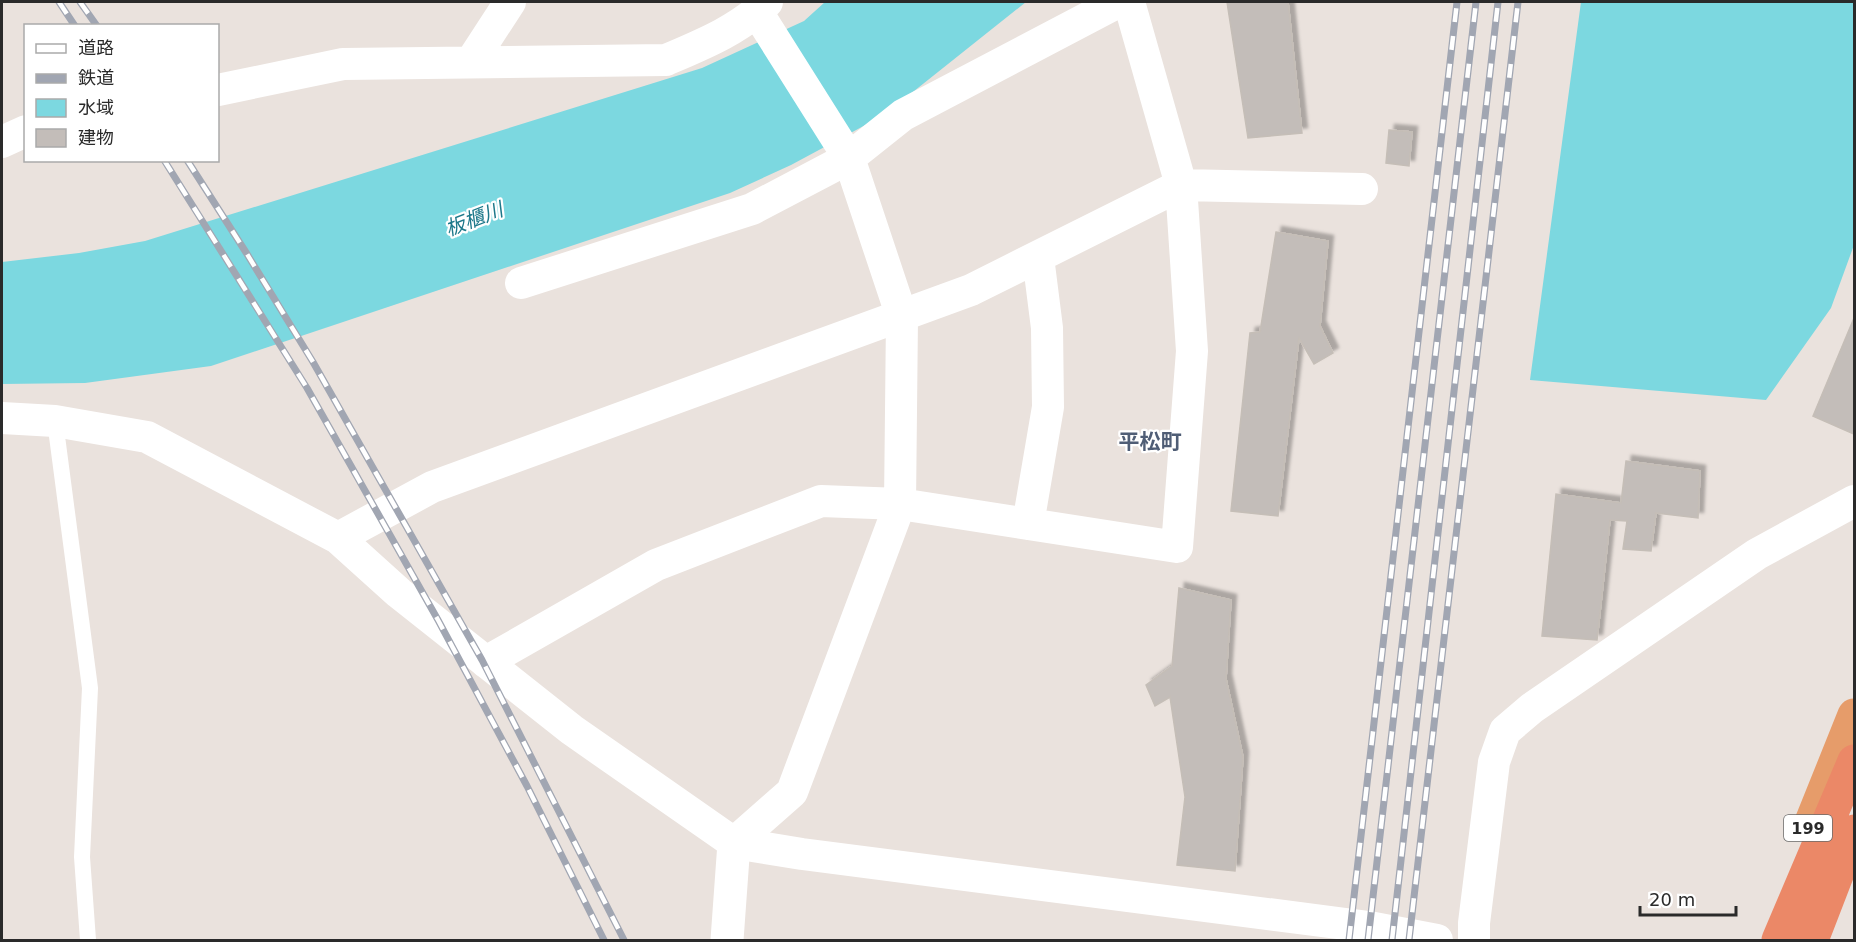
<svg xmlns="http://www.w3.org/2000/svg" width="1856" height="942" font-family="'DejaVu Sans','Noto Sans JP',sans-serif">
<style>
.water{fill:#7cd8e0}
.building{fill:#c3bdb9;stroke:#c5beb7;stroke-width:1.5;filter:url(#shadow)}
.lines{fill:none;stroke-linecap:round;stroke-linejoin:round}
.service{stroke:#fff;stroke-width:16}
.minor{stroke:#fff;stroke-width:32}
.tertiary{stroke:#fff;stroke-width:33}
.trunk{stroke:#e69c6a;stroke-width:33}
.motorway{stroke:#eb8867;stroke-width:33}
.rail-casing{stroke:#a1a6b2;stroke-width:7}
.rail{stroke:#fff;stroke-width:4.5;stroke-dasharray:14;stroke-linecap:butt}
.labels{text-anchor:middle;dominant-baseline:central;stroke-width:4.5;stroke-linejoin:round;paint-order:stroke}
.shield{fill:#fff;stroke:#6a6a6a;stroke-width:1.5}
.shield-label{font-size:16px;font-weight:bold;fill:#2a2a2a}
.water-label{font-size:20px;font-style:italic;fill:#1d788a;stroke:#fff}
.quarter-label{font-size:21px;font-weight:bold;fill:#4f5d75;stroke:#fff}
</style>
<defs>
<filter id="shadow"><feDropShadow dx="5.5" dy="-5.5" stdDeviation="1.5" flood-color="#0004"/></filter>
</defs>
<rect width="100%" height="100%" fill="#eae2dd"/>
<path class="water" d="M 825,2 L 1026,2 L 884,115 L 791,165 L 730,193 L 211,366 L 85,383 L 2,384 L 2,262 L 79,253 L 145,241 L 702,68 L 804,21 Z
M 1581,2 L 1854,2 L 1854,245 L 1831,308 L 1766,400 L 1530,380 Z"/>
<path class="building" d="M 1227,2 L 1288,2 L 1302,133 L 1248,138 Z
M 1389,130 L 1412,132 L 1409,166 L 1386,163 Z
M 1276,232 L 1328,241 L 1320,326 L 1333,353 L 1314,364 L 1299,338 L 1278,516 L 1231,511 L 1250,333 L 1260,332 Z
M 1854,318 L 1854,434 L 1813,416 Z
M 1626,461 L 1700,471 L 1698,518 L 1656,513 L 1651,551 L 1623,549 L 1627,521 L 1610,520 L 1597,640 L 1542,636 L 1556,494 L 1621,503 Z
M 1179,588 L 1231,600 L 1226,679 L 1243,757 L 1235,871 L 1177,865 L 1185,797 L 1170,697 L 1155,706 L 1146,685 L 1172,666 Z"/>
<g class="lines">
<path class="service" d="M 55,421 L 90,688 L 82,857 L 88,940"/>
<path class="minor" d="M 471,62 L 510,2
M 218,90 L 343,64 L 666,60 C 701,45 739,30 767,2
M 2,142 L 26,131
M 521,283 L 752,209 L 849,158 L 903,115 L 1118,2
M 2,418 L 55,421 L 147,437 L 338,538 L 432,487 L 971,290 L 1181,185 L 1362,189
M 1028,524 L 1048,407 L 1047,328 L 1038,257
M 338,538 L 399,593 L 572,730 L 734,843 L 802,854 L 1369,927 L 1437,940
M 486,662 L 656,565 L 821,501 L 900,504 L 1177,547 L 1192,351 L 1181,185 L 1129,2
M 734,843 L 792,792 L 900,504 L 902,317 L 849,158 L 757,12
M 1474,940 L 1474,923 L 1494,762 L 1505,731 L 1532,708 L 1757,554 L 1854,501"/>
<path class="tertiary" d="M 727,940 L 734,843"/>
<path class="trunk" d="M 1811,822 L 1854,715"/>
<path class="motorway" d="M 1778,940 L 1854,761
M 1812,940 L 1854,831"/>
<g class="rail-casing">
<path id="rail" d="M 59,2 L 75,26
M 80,2 L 97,26
M 164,160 L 307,388 L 438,620 L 527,786 L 604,940
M 187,160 L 247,254 L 313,362 L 482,660 L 624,940
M 1349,940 L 1457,2
M 1368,940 L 1476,2
M 1392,940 L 1498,2
M 1409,940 L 1518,2"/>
</g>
<use href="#rail" class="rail"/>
</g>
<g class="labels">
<rect class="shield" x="1784" y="815" width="48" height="26" rx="4.5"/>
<g class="shield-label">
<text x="1808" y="828">199</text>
</g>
<g class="water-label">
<text transform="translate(474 219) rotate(-21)">板櫃川</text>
</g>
<g class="quarter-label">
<text x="1150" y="442">平松町</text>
</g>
</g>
<rect width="1856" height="942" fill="none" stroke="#2a2a2a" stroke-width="6"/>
<rect x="24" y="24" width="195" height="138" fill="#ffffff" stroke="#aaaaaa" stroke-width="1.5"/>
<rect x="36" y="44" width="30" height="9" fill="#ffffff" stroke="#aaaaaa" stroke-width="1.5"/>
<text x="78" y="54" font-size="18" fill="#2a2a2a">道路</text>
<rect x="36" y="74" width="30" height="9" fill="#a1a6b2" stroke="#aaaaaa" stroke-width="1.5"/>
<text x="78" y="84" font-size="18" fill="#2a2a2a">鉄道</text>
<rect x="36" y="99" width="30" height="18" fill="#7cd8e0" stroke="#aaaaaa" stroke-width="1.5"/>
<text x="78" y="114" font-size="18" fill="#2a2a2a">水域</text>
<rect x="36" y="129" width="30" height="18" fill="#c3bdb9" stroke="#aaaaaa" stroke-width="1.5"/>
<text x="78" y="144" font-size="18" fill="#2a2a2a">建物</text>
<path d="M1640 906v9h96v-9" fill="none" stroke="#2a2a2a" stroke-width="3"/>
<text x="1649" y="906" font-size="18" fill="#2a2a2a" stroke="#ffffff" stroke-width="4.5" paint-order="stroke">20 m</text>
</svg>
